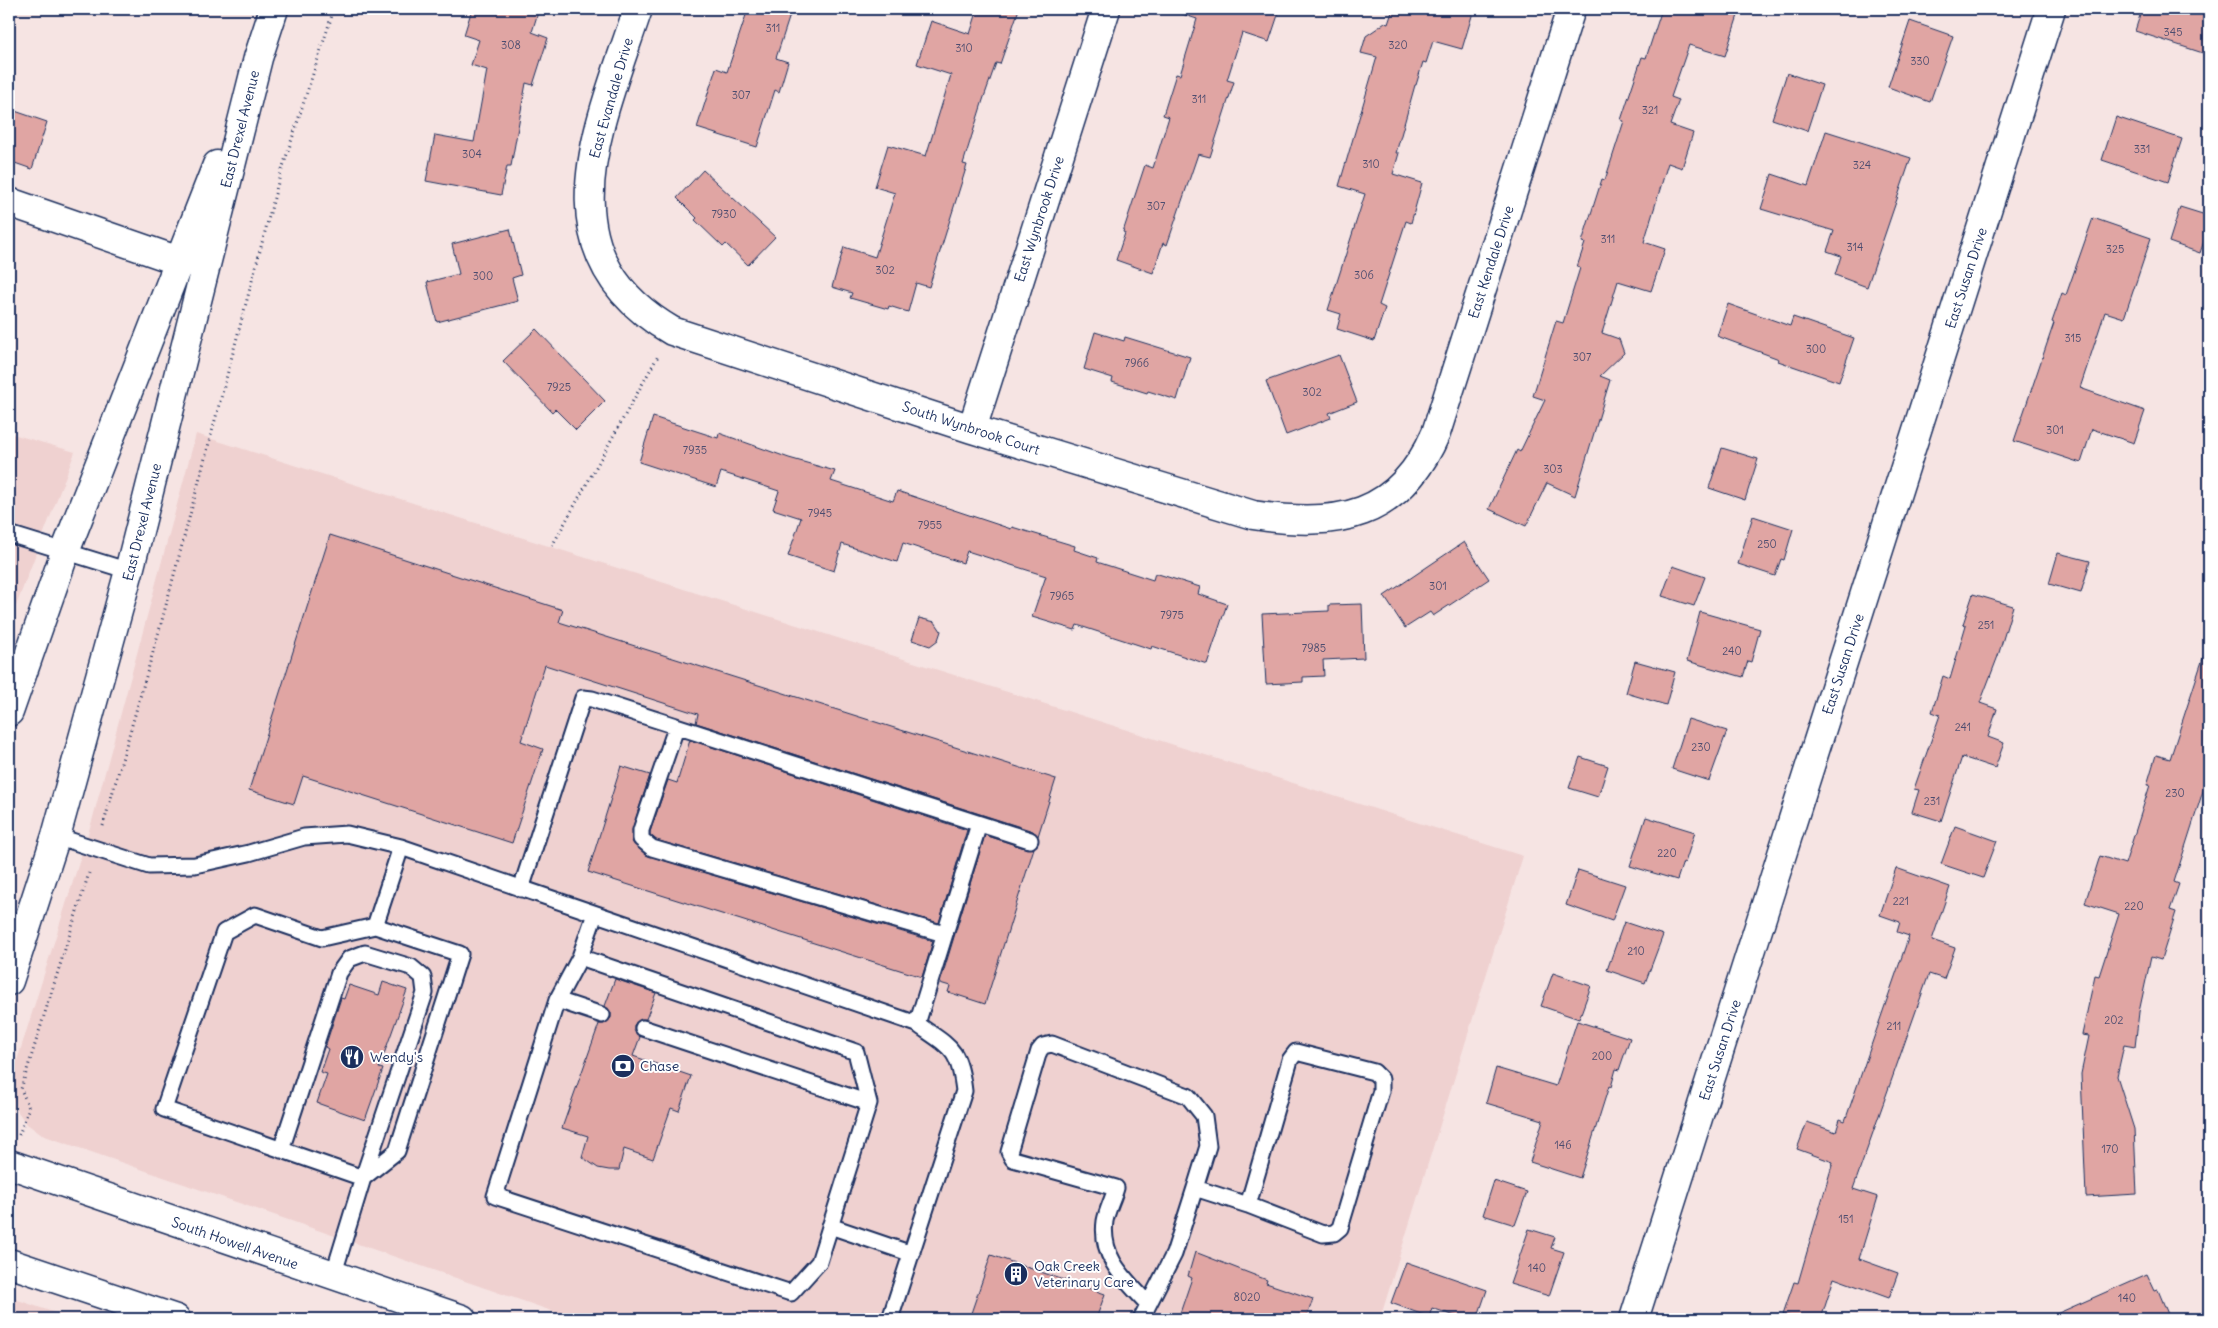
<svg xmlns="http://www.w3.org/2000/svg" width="2218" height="1328" font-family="Delius,sans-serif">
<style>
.built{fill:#efd1d0}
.building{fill:#e0a5a3;stroke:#1b2f5e}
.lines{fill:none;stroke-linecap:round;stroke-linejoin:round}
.service-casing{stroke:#1b2f5e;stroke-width:19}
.minor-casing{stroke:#1b2f5e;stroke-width:31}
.tertiary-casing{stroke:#1b2f5e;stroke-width:31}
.primary-casing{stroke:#1b2f5e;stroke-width:31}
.path{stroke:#1b2f5e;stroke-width:3;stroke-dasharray:1 4;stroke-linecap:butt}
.service{stroke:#fff;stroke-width:15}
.minor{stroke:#fff;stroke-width:28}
.tertiary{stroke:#fff;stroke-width:28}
.primary{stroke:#fff;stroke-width:28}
.labels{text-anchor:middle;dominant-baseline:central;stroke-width:4;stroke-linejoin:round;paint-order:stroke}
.number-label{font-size:11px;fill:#4c4c6f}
.street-label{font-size:14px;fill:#1b2f5e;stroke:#fff}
.poi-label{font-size:14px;fill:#1b2f5e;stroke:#fff;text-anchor:start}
</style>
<rect width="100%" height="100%" fill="#f6e4e3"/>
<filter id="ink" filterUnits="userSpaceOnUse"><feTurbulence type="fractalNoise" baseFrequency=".02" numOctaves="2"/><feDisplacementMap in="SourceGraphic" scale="10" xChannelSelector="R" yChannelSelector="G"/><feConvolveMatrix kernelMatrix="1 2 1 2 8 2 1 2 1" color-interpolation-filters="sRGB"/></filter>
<g filter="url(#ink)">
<path class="built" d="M 9,433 L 75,452 L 9,624 Z
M 196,434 L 1523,856 L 1380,1319 L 575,1319 L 42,1135 L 27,1124 L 18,1112 L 12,1096 L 11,1080 L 92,821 Z
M 9,1297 L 73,1319 L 9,1319 Z"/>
<path class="building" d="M 472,9 L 539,9 L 532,32 L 548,38 L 533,85 L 526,83 L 511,166 L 507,166 L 501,195 L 426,181 L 435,135 L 474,142 L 487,70 L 471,65 L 479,40 L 464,35 Z
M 748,9 L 792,9 L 776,58 L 788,62 L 779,92 L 775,90 L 757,147 L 697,128 L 716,68 L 727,72 Z
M 978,9 L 1019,9 L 1000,64 L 996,63 L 983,100 L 963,164 L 967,165 L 929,287 L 916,283 L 908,312 L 889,306 L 888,309 L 850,298 L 852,293 L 832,287 L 844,247 L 875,257 L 895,193 L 875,187 L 888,145 L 926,156 L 951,75 L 917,64 L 931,21 L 970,34 Z
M 1182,9 L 1280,9 L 1269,42 L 1242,33 L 1227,80 L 1234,82 L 1210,157 L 1198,154 L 1167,245 L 1163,243 L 1153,273 L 1116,260 L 1125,233 L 1123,232 L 1145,165 L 1153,168 L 1169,117 L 1163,115 L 1176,74 L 1180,75 L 1197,19 L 1182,14 Z
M 1393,9 L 1474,9 L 1462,49 L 1433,41 L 1426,63 L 1423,62 L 1416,85 L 1415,85 L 1396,153 L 1399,153 L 1393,174 L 1422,183 L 1411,223 L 1406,221 L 1379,305 L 1385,308 L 1374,341 L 1337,329 L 1341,314 L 1328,310 L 1365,194 L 1339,186 L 1377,57 L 1361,53 L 1366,36 L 1385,23 L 1388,24 Z
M 1662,9 L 1740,9 L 1725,56 L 1689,45 L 1671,97 L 1679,100 L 1670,125 L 1693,133 L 1682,168 L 1668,163 L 1644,242 L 1665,249 L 1651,291 L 1618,281 L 1602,333 L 1619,339 L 1624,353 L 1600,376 L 1610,380 L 1575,496 L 1547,483 L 1526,526 L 1489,509 L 1517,450 L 1520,452 L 1545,400 L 1533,396 L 1556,321 L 1563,323 L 1580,268 L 1577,267 L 1585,243 L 1582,242 L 1602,179 L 1605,180 L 1624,121 L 1621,120 L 1642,57 L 1646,58 Z
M 2142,9 L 2209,9 L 2209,55 L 2135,31 Z
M 1910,21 L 1953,36 L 1930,102 L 1888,87 Z
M 1787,73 L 1822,85 L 1807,131 L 1772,119 Z
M 9,109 L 47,122 L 32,169 L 9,161 Z
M 2116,117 L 2182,139 L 2168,182 L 2102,160 Z
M 1826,131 L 1911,158 L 1867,287 L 1835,275 L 1841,256 L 1827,251 L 1834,231 L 1761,209 L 1772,174 L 1808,186 Z
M 703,170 L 775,237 L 748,265 L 726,244 L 723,247 L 695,220 L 697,218 L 677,198 Z
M 2180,207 L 2209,216 L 2209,226 L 2200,253 L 2169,242 Z
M 2093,218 L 2151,238 L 2124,318 L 2105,312 L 2080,388 L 2145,411 L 2134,443 L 2092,429 L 2081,463 L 2014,441 L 2054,323 L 2052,322 L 2062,293 L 2066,295 Z
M 510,229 L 521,275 L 512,278 L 518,301 L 437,322 L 427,282 L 459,274 L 452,244 Z
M 1728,304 L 1790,326 L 1793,317 L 1854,338 L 1839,382 L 1778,361 L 1779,359 L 1717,336 Z
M 536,329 L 605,401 L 576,430 L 555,409 L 552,412 L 503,361 Z
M 1095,332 L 1124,341 L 1125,337 L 1190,357 L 1177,400 L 1148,391 L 1147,393 L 1112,382 L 1113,378 L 1084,369 Z
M 1339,355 L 1357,402 L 1329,413 L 1331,418 L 1286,435 L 1266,381 Z
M 653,417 L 718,438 L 719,433 L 789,458 L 835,471 L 831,481 L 893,501 L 897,491 L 1011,529 L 1012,527 L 1075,546 L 1074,550 L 1098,558 L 1097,562 L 1153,580 L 1155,573 L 1200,587 L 1198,594 L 1227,604 L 1207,664 L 1152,646 L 1151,649 L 1077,625 L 1075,630 L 1032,617 L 1046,576 L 967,551 L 963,563 L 903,543 L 897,562 L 842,544 L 834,571 L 788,556 L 801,518 L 773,509 L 779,491 L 721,472 L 716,487 L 639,462 Z
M 1722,448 L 1758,459 L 1745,500 L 1709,488 Z
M 1753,516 L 1793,529 L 1784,560 L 1781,559 L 1775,576 L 1738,564 Z
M 330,535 L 563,610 L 559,622 L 1056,779 L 1038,836 L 1033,831 L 696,723 L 698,714 L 545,665 L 521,741 L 543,749 L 512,843 L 303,776 L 294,804 L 249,790 Z
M 1464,542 L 1489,579 L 1433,616 L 1430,612 L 1405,628 L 1384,596 Z
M 2058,553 L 2090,561 L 2081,593 L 2049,584 Z
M 1673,566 L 1705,577 L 1694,606 L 1662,596 Z
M 1973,594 L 2013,606 L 1998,656 L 1980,703 L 1997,709 L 1988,737 L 2004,743 L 1995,768 L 1962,757 L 1941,821 L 1912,812 L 1919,790 L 1914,789 L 1940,715 L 1932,712 L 1943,676 L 1950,679 L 1966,625 L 1963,624 Z
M 1362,604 L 1364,658 L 1323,660 L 1324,676 L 1303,677 L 1303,682 L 1266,684 L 1262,614 L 1329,611 L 1329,605 Z
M 1700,612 L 1760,629 L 1751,662 L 1748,661 L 1743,677 L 1687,661 Z
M 919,618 L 935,622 L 941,631 L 938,640 L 930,646 L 912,640 Z
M 2204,655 L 2209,656 L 2209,772 L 2174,882 L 2179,884 L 2170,910 L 2176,912 L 2161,960 L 2151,957 L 2139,1012 L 2135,1047 L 2124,1045 L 2117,1076 L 2134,1129 L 2137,1194 L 2086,1197 L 2081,1074 L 2089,1036 L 2082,1035 L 2095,975 L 2099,976 L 2119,914 L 2085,903 L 2100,856 L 2125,864 L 2150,785 L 2147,785 L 2156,755 L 2170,759 Z
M 1635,661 L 1675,672 L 1666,705 L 1626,693 Z
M 1688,719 L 1727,731 L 1709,781 L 1672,769 Z
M 690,740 L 967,830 L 939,923 L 656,840 L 650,835 L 650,832 L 668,780 L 677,783 Z
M 1580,757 L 1608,766 L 1598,797 L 1569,788 Z
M 621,766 L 650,775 L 632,830 L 633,843 L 646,855 L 933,941 L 922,977 L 588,872 Z
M 1646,817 L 1695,832 L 1685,863 L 1683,862 L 1677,880 L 1630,866 Z
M 1955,826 L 1997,841 L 1983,878 L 1941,864 Z
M 985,835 L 1027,849 L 1034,848 L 985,1004 L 948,992 L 950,986 L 940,983 Z
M 1896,868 L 1950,887 L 1932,940 L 1955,948 L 1944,979 L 1929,974 L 1853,1189 L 1878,1197 L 1859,1259 L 1898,1273 L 1889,1298 L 1834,1278 L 1821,1319 L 1798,1319 L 1783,1314 L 1794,1282 L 1798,1283 L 1833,1162 L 1797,1149 L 1807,1122 L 1836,1132 L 1840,1119 L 1845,1121 L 1909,936 L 1897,932 L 1900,922 L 1880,915 Z
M 1578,870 L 1625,885 L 1612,921 L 1566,905 Z
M 1624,922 L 1663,935 L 1645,983 L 1607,970 Z
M 1553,973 L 1591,986 L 1579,1019 L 1541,1006 Z
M 615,979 L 656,993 L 646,1019 L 641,1019 L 634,1025 L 634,1030 L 640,1037 L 633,1056 L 691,1076 L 679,1111 L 671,1108 L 653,1159 L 624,1149 L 619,1170 L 609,1170 L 598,1168 L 582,1157 L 588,1136 L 562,1128 L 599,1024 L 604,1024 L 611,1018 L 611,1013 L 605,1006 Z
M 383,982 L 407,990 L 379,1068 L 383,1069 L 365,1120 L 317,1103 L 327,1074 L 320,1072 L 328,1049 L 325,1047 L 341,998 L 344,999 L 349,985 L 379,995 Z
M 1577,1021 L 1630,1038 L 1619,1070 L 1616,1069 L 1611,1087 L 1609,1086 L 1580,1178 L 1530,1162 L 1543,1120 L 1486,1103 L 1496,1068 L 1556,1086 Z
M 1494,1181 L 1527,1192 L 1515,1225 L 1483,1215 Z
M 1529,1229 L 1555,1237 L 1551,1248 L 1564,1252 L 1549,1296 L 1510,1284 Z
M 1195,1252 L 1267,1280 L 1266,1283 L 1313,1299 L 1306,1319 L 1178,1319 L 1192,1278 L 1188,1276 Z
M 991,1255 L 1105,1294 L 1096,1319 L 969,1319 Z
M 1406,1262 L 1487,1290 L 1477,1319 L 1464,1319 L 1432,1308 L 1429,1317 L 1391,1303 Z
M 2147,1274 L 2155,1291 L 2158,1290 L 2170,1319 L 2045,1319 Z"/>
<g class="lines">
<g class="service-casing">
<path id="service" d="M 9,534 L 129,571
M 676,728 L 641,830 L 641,839 L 652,848 L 944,934
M 56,836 L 149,866 L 195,865 L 249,853 L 304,837 L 347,834 L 401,847 L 917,1024 C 951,1048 959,1048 964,1091 L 890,1319
M 521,889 L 583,698 L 592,699 L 1030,840
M 580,957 L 856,1052 L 869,1103 L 819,1262 L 791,1293 L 495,1196 L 557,1000 L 580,957 L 595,914
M 557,1000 L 602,1015
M 917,1024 L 979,824
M 643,1028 L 869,1103
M 281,1150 L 339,973 L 349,959 L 365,953 L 411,967 L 423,977 L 425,993 L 363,1178
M 363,1178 L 397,1151 L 460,954 L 375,926
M 830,1226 L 912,1254
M 333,1276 L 363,1178 L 164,1109 L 224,932 L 255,915 L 322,938 L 375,926 L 401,847
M 1148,1304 C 1125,1279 1100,1258 1105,1221 C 1107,1210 1113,1199 1116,1188 L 1013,1159 L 1009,1152 L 1039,1051 L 1043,1046 L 1052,1044 L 1188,1096 L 1204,1116 L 1208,1146 L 1195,1188
M 1141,1319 L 1174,1254 L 1195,1188 L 1248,1205 L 1323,1234 L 1334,1233 L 1340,1228 L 1381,1091 L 1381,1079 L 1374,1072 L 1296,1052 L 1290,1060 L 1248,1205"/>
</g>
<g class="minor-casing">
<path id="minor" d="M 638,9 C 600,124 537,253 672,331 L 972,429 L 1253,515 C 1338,528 1399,518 1436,433 L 1571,9
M 9,202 L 179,261
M 972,429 L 1106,9
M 1634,1319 L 2051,9"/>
</g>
<g class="tertiary-casing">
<path id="tertiary" d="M 9,712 L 65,552 L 217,165
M 9,981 L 56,836 L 129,571 L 258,58 L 274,9"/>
</g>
<g class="primary-casing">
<path id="primary" d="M 9,1164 L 462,1319
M 9,1263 L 176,1319"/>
</g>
<path class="path" d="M 552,546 L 658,356
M 103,826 L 161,624 L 279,179 L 334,9
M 19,1135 L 29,1108 L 21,1089 L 89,873"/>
<use href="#service" class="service"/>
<use href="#minor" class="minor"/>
<use href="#tertiary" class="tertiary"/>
<use href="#primary" class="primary"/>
</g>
</g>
<defs>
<g id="restaurant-disc" transform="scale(1.25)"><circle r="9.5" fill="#1b2f5e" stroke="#fff"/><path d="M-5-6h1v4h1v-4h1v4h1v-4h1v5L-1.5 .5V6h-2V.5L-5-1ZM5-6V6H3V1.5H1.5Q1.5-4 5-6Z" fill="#fff"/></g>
<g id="bank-disc" transform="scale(1.25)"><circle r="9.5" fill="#1b2f5e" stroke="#fff"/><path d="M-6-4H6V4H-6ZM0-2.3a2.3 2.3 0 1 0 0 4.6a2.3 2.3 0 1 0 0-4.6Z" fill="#fff"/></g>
<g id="building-disc" transform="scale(1.25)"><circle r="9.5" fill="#1b2f5e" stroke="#fff"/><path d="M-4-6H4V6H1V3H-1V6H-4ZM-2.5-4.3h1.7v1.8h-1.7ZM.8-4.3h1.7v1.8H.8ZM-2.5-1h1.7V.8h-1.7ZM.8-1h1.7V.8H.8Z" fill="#fff"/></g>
</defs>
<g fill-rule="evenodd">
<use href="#restaurant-disc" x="352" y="1057"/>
<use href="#bank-disc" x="623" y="1066"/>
<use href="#building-disc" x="1016" y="1274"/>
</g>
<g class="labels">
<g class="number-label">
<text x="773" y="28">311</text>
<text x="2173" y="32">345</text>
<text x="511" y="45">308</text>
<text x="1398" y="45">320</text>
<text x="964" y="48">310</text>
<text x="1920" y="61">330</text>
<text x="741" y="95">307</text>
<text x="1199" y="99">311</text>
<text x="1650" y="110">321</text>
<text x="2142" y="149">331</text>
<text x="472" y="154">304</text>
<text x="1371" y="164">310</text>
<text x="1862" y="165">324</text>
<text x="1156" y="206">307</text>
<text x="724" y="214">7930</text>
<text x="1608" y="239">311</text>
<text x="1855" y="247">314</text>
<text x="2115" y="249">325</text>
<text x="885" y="270">302</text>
<text x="1364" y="275">306</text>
<text x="483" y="276">300</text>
<text x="2073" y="338">315</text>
<text x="1816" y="349">300</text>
<text x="1582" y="357">307</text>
<text x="1137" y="363">7966</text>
<text x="559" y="387">7925</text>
<text x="1312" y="392">302</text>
<text x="2055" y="430">301</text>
<text x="695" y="450">7935</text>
<text x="1553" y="469">303</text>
<text x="820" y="513">7945</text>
<text x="930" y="525">7955</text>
<text x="1767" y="544">250</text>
<text x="1438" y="586">301</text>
<text x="1062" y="596">7965</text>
<text x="1172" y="615">7975</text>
<text x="1986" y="625">251</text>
<text x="1314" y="648">7985</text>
<text x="1732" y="651">240</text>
<text x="1963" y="727">241</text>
<text x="1701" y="747">230</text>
<text x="2175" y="793">230</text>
<text x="1932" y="801">231</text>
<text x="1667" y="853">220</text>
<text x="1901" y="901">221</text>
<text x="2134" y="906">220</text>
<text x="1636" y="951">210</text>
<text x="2114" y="1020">202</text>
<text x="1894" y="1026">211</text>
<text x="1602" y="1056">200</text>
<text x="1563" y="1145">146</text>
<text x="2110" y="1149">170</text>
<text x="1846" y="1219">151</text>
<text x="1537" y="1268">140</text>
<text x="1247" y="1297">8020</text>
<text x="2127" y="1298">140</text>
</g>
<g class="street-label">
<text transform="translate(611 98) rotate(-74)">East Evandale Drive</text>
<text transform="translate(240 129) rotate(-76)">East Drexel Avenue</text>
<text transform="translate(1039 219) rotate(-72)">East Wynbrook Drive</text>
<text transform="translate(1491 262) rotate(-72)">East Kendale Drive</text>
<text transform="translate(1966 278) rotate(-72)">East Susan Drive</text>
<text transform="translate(971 428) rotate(18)">South Wynbrook Court</text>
<text transform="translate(142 522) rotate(-76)">East Drexel Avenue</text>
<text transform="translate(1843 664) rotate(-72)">East Susan Drive</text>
<text transform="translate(1720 1050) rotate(-72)">East Susan Drive</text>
<text transform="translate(235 1243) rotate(19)">South Howell Avenue</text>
</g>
<g class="poi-label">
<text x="370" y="1057">Wendy's</text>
<text x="640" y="1066">Chase</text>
<text x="1034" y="1266">Oak Creek<tspan x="1034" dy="16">Veterinary Care</tspan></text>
</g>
</g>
<rect width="2218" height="1328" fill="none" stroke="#fff" stroke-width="30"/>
<rect x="15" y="15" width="2188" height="1298" fill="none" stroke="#1b2f5e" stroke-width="2" filter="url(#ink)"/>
</svg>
